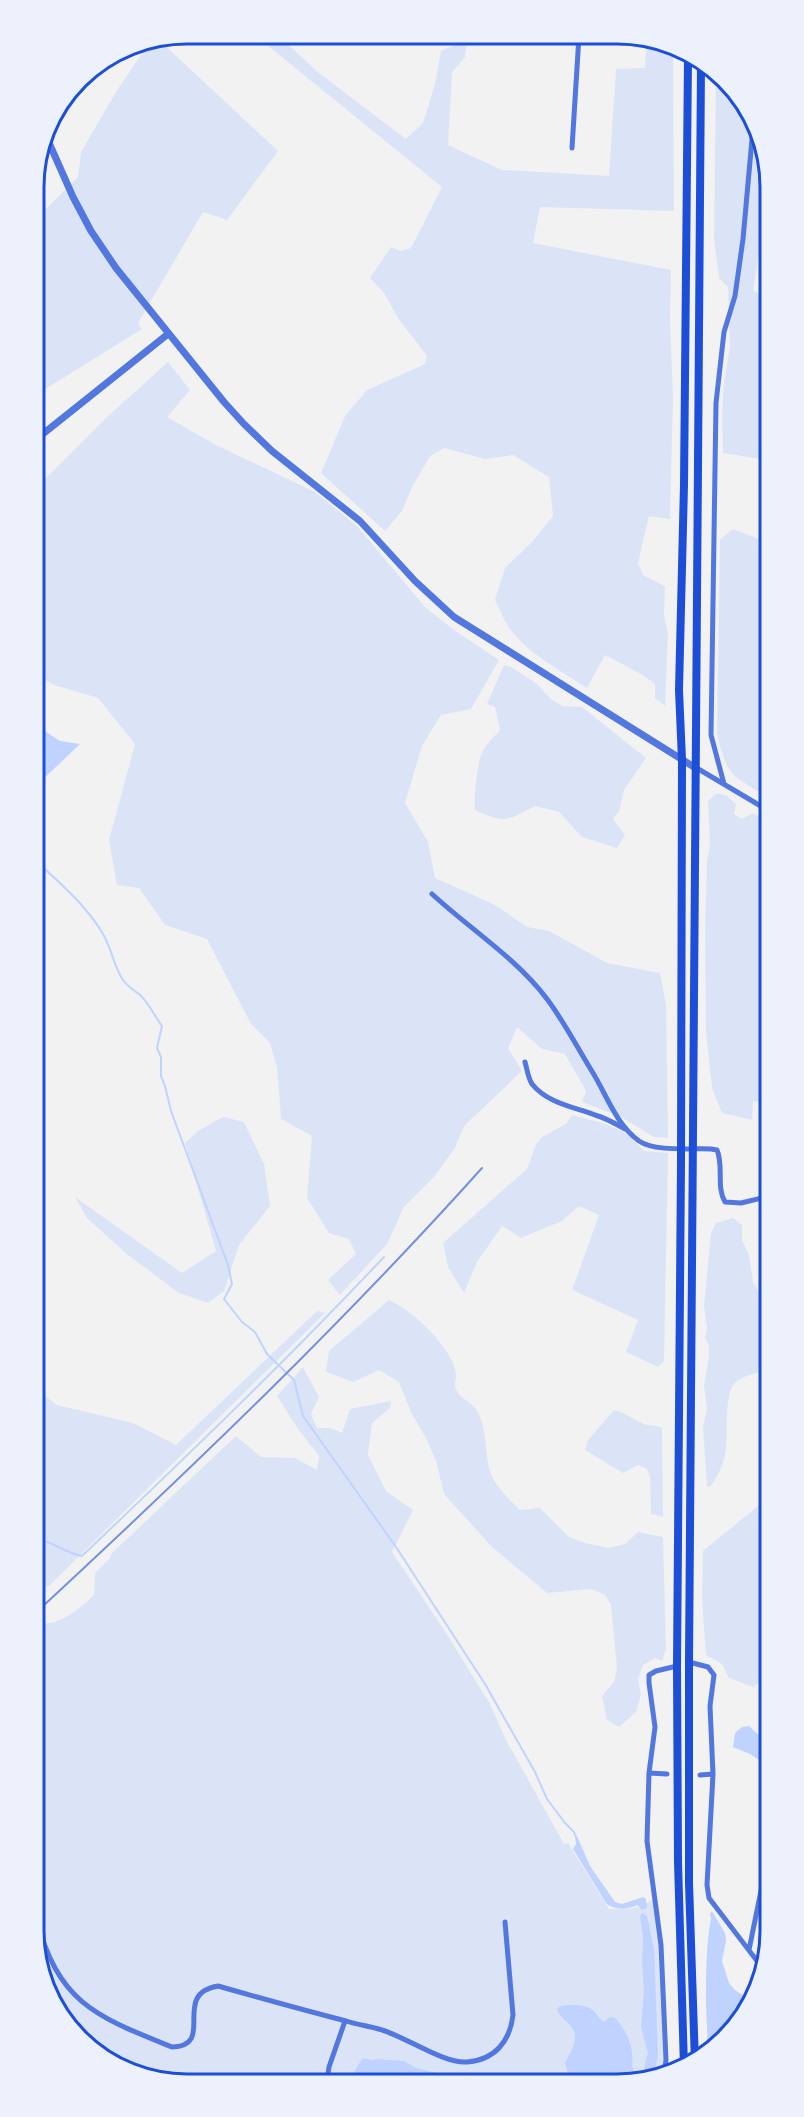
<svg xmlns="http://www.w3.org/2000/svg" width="804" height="2117" font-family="'Archivo Narrow',sans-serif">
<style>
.green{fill:#dbe4f7}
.water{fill:#bfd3fe}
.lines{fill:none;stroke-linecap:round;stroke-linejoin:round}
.stream{stroke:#bfd3fe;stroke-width:2}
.minor{stroke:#5277de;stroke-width:5}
.tertiary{stroke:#5277de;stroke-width:7}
.trunk{stroke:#1d4ed8;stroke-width:8}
.rail{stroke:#7290e2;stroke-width:2}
.rim{fill:none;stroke:#1d4ed8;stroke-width:3}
</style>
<rect width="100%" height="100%" fill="#f2f2f2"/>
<path class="green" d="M 252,33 L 277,34 L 319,73 L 406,139 L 423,123 L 435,84 L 441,51 L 463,41 L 464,35 L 468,35 L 465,57 L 452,72 L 448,145 L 502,170 L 609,176 L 616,69 L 645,68 L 647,36 L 673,50 L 674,211 L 540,207 L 533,243 L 671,270 L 670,319 L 673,396 L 670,519 L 649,516 L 638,563 L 643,575 L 665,586 L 664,616 L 668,633 L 665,706 L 655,698 L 655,684 L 641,674 L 605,655 L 587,688 C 560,670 526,653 508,626 C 503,618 499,608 495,600 L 505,568 L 533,541 L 553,516 L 549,477 L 513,455 L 485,459 L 444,448 L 430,456 L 412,487 L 402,511 L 385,531 L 321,473 L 345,416 L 367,390 L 425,364 L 427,356 L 398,318 L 384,293 L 370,278 L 391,247 L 400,251 L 411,248 L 442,187 Z
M 158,39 L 278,151 L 227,220 L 203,212 L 138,323 L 142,329 L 34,396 L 33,222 L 78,177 L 81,152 L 116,92 L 151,40 Z
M 721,75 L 726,78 L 746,116 L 746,127 L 755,133 L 768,157 L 768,200 L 753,291 L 768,297 L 768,460 L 723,453 L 722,413 L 724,382 L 730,347 L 728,287 L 719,278 L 714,238 L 716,76 Z
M 168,362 L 190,390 L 167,417 L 214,444 L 315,492 L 357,526 L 425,607 L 454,630 L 499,660 L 471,709 L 441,715 L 422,746 L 405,803 L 428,842 L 435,878 L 495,905 L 527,927 L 549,931 L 607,963 L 660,973 L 666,1004 L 668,1138 L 654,1137 L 621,1117 L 582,1102 L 586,1091 L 565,1054 L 542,1049 L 517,1027 L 508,1048 L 522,1071 L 464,1126 L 455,1148 L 433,1178 L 404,1207 L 387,1244 L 340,1295 L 328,1280 L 356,1254 L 349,1239 L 329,1233 L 307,1198 L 312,1136 L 281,1119 L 277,1067 L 270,1043 L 251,1024 L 207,939 L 165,925 L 139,888 L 117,885 L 109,840 L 135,744 L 98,698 L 54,685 L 34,673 L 34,487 L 40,484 L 105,419 Z
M 733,529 L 759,539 L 769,529 L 769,787 L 764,795 C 729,774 727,774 717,734 L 720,540 Z
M 504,665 L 513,668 L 537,684 L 552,700 L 563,706 L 582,707 L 646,758 L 624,790 L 619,811 L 613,819 L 625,835 L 617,848 L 582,837 L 559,812 L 535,806 C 506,821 506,824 475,810 C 473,801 478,760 482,753 C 486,744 494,737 500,730 L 495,707 L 487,704 Z
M 717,793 L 727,796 L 736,804 L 734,814 L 742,819 L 753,813 L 769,823 L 769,1113 L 764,1103 L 753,1101 L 752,1120 L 722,1113 L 712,1088 L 706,1032 L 705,931 L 707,861 L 710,846 L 708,801 Z
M 572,1115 L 602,1123 L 626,1133 L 644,1151 L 668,1153 L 664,1361 L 658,1367 L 626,1352 L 638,1320 L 572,1290 L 599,1215 L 579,1206 L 562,1221 L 521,1238 L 502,1226 L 477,1262 L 464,1293 L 448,1267 L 443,1243 L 527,1169 L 536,1144 L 542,1137 L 566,1124 Z
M 223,1117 L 244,1122 L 264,1164 L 270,1206 L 239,1245 L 224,1291 L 208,1303 L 179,1293 L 128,1255 L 87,1218 L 75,1197 L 182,1273 L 216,1251 L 185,1143 L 198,1131 Z
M 733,1218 L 742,1225 L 742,1240 L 749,1255 L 753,1282 L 759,1292 L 770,1303 L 770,1368 C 760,1373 743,1375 735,1383 C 724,1394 728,1432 726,1448 C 725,1462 718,1476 710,1487 L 707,1486 L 703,1427 L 707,1409 L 704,1385 L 709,1357 L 709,1345 L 705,1338 L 707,1328 L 704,1306 L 711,1233 L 716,1223 Z
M 389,1300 C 412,1310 453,1348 456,1374 C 457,1378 454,1383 455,1387 C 458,1398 472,1402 477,1411 C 488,1430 484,1454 491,1474 C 496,1487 510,1500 520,1510 L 540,1508 L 569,1537 L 585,1543 L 609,1548 L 625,1544 L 638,1532 L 663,1537 L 666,1649 L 662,1661 L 655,1658 L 643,1665 L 638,1679 L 641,1695 L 636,1712 L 619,1727 L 607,1720 L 602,1696 L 614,1682 L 617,1668 L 611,1605 L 605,1595 L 591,1589 L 547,1593 L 492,1547 L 444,1494 L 436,1461 L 427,1440 L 411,1412 L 399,1382 L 379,1370 L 353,1382 L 326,1372 L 329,1351 Z
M 317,1311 L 325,1313 L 49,1586 L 35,1591 L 35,1393 L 39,1392 L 57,1405 L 133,1423 L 176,1445 Z
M 303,1367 L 319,1397 L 311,1414 L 317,1428 L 330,1428 L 342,1433 L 350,1409 L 391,1401 L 390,1408 L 372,1423 L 368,1455 L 386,1491 L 413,1510 L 392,1552 L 448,1636 L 490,1704 L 506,1740 L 564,1844 L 568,1843 L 609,1909 L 635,1908 L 655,1899 L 661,1945 L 664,2075 L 647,2081 L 157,2081 L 78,2039 L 36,1960 L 36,1619 L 40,1624 C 62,1624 79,1609 94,1595 L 95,1573 L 110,1558 L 111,1554 L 236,1436 L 261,1457 L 295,1458 L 317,1470 L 319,1456 L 298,1429 L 277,1396 Z
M 614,1410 C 627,1413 635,1421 647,1425 C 653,1426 657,1425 662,1428 L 663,1517 L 651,1514 L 650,1477 L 647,1469 L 638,1465 L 623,1473 L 585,1450 L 588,1440 Z
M 770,1496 L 770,1675 L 753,1687 L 729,1678 L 722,1664 L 706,1655 L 702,1599 L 703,1551 Z"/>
<path class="water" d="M 34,724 L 60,741 L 80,744 L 34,788 Z
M 749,1726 L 762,1738 L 762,1762 L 750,1754 L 733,1747 L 735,1733 L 742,1727 Z
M 575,1836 L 577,1836 L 590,1866 L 615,1902 L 622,1904 L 643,1897 L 646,1899 L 647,1908 L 642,1910 L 638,1905 C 628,1909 615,1911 606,1903 L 573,1849 L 576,1844 Z
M 712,1911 L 725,1933 L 726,1941 L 722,1961 L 729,1983 L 735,1990 L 747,1998 L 750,2003 L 733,2031 L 706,2054 C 709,2037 706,2021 706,2003 C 706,1974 706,1946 711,1918 L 710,1914 Z
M 642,1913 L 647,1916 L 654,1949 L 658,2054 L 654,2079 L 647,2081 L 570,2081 L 565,2063 C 571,2051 581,2037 570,2025 C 564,2019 560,2017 557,2009 L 560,2006 C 570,2005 585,2003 594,2011 C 598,2015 599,2019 604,2022 L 610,2017 L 615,2018 C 623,2026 631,2040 632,2052 C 634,2064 628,2069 641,2076 C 646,2070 644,2062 648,2054 L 641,2026 L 644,1991 L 642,1962 L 643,1938 L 640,1916 Z
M 363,2058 L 371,2060 L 376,2059 L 404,2061 L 416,2068 L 470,2081 L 351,2081 L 356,2068 Z"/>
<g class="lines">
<path class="stream" d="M 34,859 C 59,882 86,905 103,934 C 112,949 113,965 123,980 C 128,987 134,990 140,995 C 149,1003 155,1017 162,1026 L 157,1048 L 161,1057 L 161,1076 L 165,1086 L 171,1111 L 228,1265 L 232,1284 L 224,1299 L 242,1322 L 255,1332 L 267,1354 L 294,1380 L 303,1416 L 396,1547 L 485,1684 L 535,1772 L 547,1799 L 565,1823 L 574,1832 L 576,1837
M 35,1538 C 52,1541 65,1553 82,1556 C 185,1458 287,1360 384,1257"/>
<path class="minor" d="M 572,148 L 579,36
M 695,767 L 769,811
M 724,784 L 711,735 L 716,403 L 724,332 L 735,296 L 743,239 L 753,128
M 432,894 C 470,929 516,958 547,999 C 565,1023 578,1049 593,1073 C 607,1096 616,1124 639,1141 C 655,1152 692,1148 711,1149 L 717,1150 C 724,1166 716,1187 725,1202 L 741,1203 L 770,1196
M 525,1062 C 527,1069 528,1078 532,1084 C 547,1103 574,1107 595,1115 C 606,1118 616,1124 625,1129
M 689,1662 L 708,1667 L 714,1675 L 710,1706 L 713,1774 L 707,1885 L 709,1898 L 764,1970
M 649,1773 L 667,1774
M 700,1775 L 713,1774
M 36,1917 C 58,2003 95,2016 172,2047 C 217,2046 170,1994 218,1986 C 260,1998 303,2010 346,2021 C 358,2025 370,2026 382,2030 C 406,2037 444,2064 467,2062 C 495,2060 510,2041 513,2015 L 505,1922
M 749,1950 L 764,1876 L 771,1865
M 664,2075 L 666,2060 L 661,1945 L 647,1841 L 649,1773 L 655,1727 L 649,1683 L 649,1675 L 656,1671 L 677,1666
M 327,2081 L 329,2067 L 345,2021"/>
<path class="tertiary" d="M 44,136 L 50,145 L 73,197 L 91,231 L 116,268 L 224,402 L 244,424 L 272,451 L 360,521 L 415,581 L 454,617 L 694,767
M 34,441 L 168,334"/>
<path class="trunk" d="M 695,2063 L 689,1883 L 689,1662 L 701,65
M 684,2067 L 678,1862 L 677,1666 L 681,1163 L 682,760 L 679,690 L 684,485 L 688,58"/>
<path class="rail" d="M 42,1607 C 194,1466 343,1323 482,1168"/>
</g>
<path d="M0 0H804V2117H0ZM187 44H617A143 143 0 0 1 760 187V1931A143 143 0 0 1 617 2074H187A143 143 0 0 1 44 1931V187A143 143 0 0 1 187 44Z" fill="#edf1fc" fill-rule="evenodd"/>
<path class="rim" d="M187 44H617A143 143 0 0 1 760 187V1931A143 143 0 0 1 617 2074H187A143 143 0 0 1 44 1931V187A143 143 0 0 1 187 44Z"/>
</svg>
